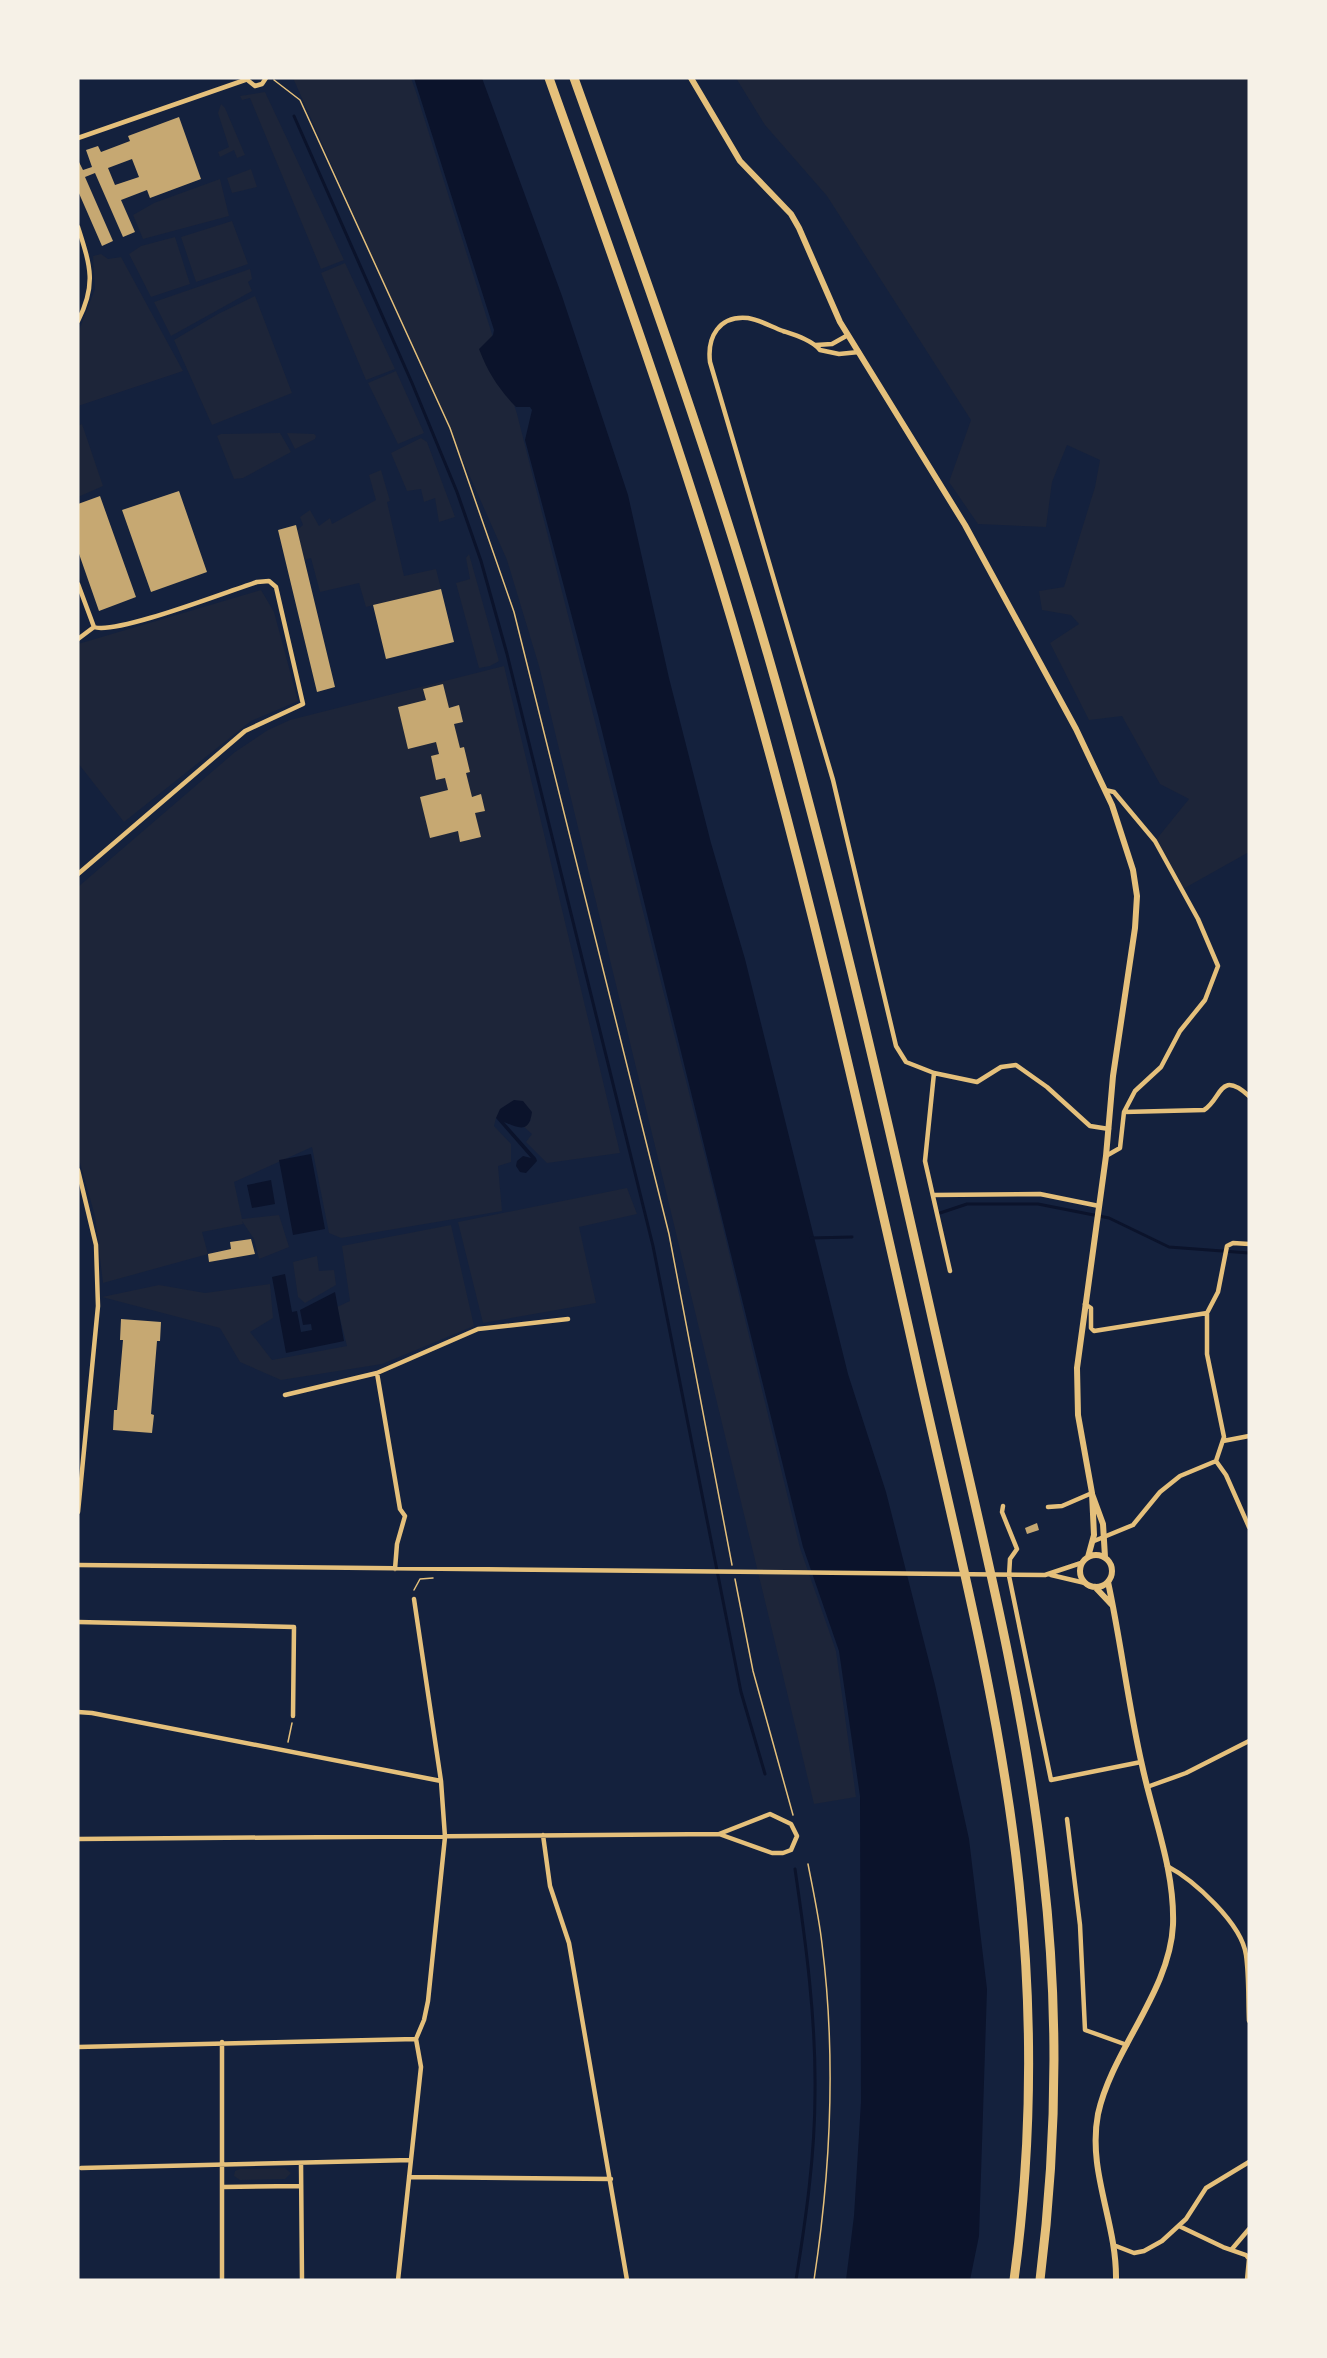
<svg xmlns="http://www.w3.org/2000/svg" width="1327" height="2358" font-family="Raleway,sans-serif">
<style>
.green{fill:#1d2539}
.water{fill:#0b132b}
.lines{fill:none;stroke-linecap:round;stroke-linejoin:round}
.stream{stroke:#0b132b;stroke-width:3}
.building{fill:#c6a872;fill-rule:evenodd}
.path{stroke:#e5c07b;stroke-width:1.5}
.minor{stroke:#e5c07b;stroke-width:4.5}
.tertiary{stroke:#e5c07b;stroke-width:6}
.motorway{stroke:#e5c07b;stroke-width:9}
</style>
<rect width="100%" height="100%" fill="#14213d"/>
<path class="green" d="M 293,78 L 411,78 L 416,92 L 517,414 L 719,1211 L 800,1548 L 836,1651 L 856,1797 L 814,1804 L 539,666 L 507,560 Z
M 736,78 L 1249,78 L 1249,852 L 1183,889 L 1155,841 L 1189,799 L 1160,784 L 1122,716 L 1089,720 L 1050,643 L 1079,624 L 1071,615 L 1042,610 L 1039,591 L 1064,587 L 1095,487 L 1100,460 L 1067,445 L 1052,482 L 1046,527 L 978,524 L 949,482 L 971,420 L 827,196 L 765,125 Z
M 265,92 L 344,260 L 321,269 L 250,98 L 242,100 L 240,96 Z
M 221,104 L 225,108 L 245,155 L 237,158 L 234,150 L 220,157 L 218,152 L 229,147 L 218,113 Z
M 251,169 L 257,187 L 232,193 L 227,178 Z
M 220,179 L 229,216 L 143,239 L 133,215 L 154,203 Z
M 232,221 L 248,264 L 196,282 L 181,237 Z
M 175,237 L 190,284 L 151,297 L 129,254 L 141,246 Z
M 101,254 L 108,259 L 121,257 L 183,371 L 78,406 L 78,333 L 95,289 L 93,256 Z
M 345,263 L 395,369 L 366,380 L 321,273 Z
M 250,269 L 252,279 L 248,282 L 252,291 L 171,336 L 154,302 Z
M 255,296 L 292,393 L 212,425 L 174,340 L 218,314 Z
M 396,371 L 424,433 L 398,444 L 368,383 Z
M 82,424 L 103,486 L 78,497 L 78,426 Z
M 280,433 L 291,452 L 243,478 L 234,479 L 217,436 L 221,434 Z
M 287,433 L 314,434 L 316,436 L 315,439 L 295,449 Z
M 421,438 L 427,442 L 455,517 L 439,522 L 435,498 L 424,502 L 421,489 L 407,491 L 391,453 Z
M 381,470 L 390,501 L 387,502 L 404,576 L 436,569 L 441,589 L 366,607 L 359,583 L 320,592 L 311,558 L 304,560 L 297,530 L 303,525 L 300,517 L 310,510 L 319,526 L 330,518 L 332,524 L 376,500 L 369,475 Z
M 469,554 L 499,661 L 490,666 L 479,668 L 456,583 L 470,579 L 466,558 Z
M 261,590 L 274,612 L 298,701 L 251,721 L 124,822 L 78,763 L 78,644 Z
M 504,666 L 620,1153 L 547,1163 L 526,1142 L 532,1134 L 524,1127 L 531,1120 L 496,1118 L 494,1126 L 511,1144 L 511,1162 L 498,1166 L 502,1211 L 341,1238 L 329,1233 L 312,1147 L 234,1182 L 242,1219 L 279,1215 L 289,1247 L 259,1259 L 254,1239 L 242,1221 L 243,1224 L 202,1232 L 208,1254 L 103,1283 L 95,1216 L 78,1156 L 78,887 L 235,752 L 268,730 L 290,720 Z
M 627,1188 L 637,1214 L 579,1227 L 596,1303 L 483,1323 L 458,1222 Z
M 451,1225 L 474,1326 L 382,1364 L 281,1380 L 240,1362 L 220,1328 L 102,1297 L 159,1285 L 205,1293 L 270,1284 L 273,1318 L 250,1332 L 272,1360 L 347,1346 L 337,1307 L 350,1301 L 342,1246 Z
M 317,1256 L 319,1271 L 334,1270 L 336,1285 L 305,1303 L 298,1297 L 293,1262 Z
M 285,2168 L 291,2173 L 285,2179 L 240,2180 L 234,2176 L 235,2171 L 240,2169 Z"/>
<path class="water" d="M 414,78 L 482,78 L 562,296 L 628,495 L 669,678 L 711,843 L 745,959 L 848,1374 L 886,1492 L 935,1685 L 969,1839 L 987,1989 L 979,2236 L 970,2280 L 846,2280 L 854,2216 L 861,2102 L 860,1796 L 839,1651 L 803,1547 L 598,715 L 525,440 L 532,410 L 530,407 L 516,407 C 499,389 488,373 479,349 L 493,335 L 494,330 Z
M 514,1100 L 523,1101 L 532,1112 C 529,1135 517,1127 504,1122 L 536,1158 L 537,1161 L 526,1173 L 520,1172 L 516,1166 L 517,1161 L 523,1156 L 531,1158 L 496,1118 L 500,1109 Z
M 311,1154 L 325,1229 L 293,1235 L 279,1160 Z
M 271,1180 L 275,1204 L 252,1208 L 247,1185 Z
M 285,1274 L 292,1312 L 297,1311 L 301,1332 L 312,1330 L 311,1324 L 303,1325 L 300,1310 L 335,1292 L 344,1341 L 286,1353 L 272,1277 Z"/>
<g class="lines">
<path class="stream" d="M 294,116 L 412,383 L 457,492 L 481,561 L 507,654 L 653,1246 L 741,1692 L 765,1774
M 940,1213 L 967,1204 L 1038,1204 L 1109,1218 L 1169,1247 L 1249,1253
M 811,1238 L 852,1237
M 795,1869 C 806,1944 816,2018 815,2093 C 815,2155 806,2218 796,2280"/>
</g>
<path class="building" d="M 179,117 L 201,179 L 150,198 L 147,190 L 121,200 L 135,232 L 123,237 L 95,173 L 85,177 L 113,241 L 102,246 L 78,191 L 78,160 L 83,170 L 92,167 L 86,150 L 98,146 L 101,152 L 130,141 L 128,136 ZM 132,159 L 139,177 L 115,185 L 108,168 Z
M 179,491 L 207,572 L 151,592 L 122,510 Z
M 100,496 L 136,597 L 99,611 L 78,551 L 78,504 Z
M 296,525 L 335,687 L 317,692 L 278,530 Z
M 441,589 L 454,642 L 386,659 L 373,605 Z
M 443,684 L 449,708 L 459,705 L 463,722 L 454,724 L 460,748 L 464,747 L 470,772 L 466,773 L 472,797 L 481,794 L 485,811 L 475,813 L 481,837 L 460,842 L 458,831 L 430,838 L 420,797 L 448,790 L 445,778 L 436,780 L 431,756 L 439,754 L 436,742 L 408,749 L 398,707 L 426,700 L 423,689 Z
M 251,1239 L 255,1254 L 209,1262 L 208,1254 L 231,1249 L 230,1242 Z
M 121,1319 L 161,1322 L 160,1341 L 157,1341 L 151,1414 L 154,1415 L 152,1433 L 113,1430 L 114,1410 L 117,1410 L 123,1340 L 120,1340 Z
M 1037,1523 L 1039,1530 L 1027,1534 L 1025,1528 Z"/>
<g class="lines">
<path class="path" d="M 274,80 L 300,100 L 450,428 L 514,612 L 669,1234 L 732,1565
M 735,1579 L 753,1671 L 793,1815
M 414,1590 L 420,1579 L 433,1578
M 288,1742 L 292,1723
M 808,1864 C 813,1890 819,1917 822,1944 C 836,2056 831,2169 814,2280"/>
<path class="minor" d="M 245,78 L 255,86 L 262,84 L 266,78
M 78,138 L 245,80
M 78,227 C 90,265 97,284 78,321
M 816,345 L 832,344 L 848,335
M 859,352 L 839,354 L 820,350 C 812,340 795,335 783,331 C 772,327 760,320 748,318 C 719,315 707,337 710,362 L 833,780 L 896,1046 L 906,1062 L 934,1073 L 925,1161 L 950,1271
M 78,584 L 94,627
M 78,639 L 94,627 C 116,635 228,591 257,582 L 269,581 L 276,587 L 303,704 L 245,731 L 78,874
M 1105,790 L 1114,792 L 1155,841 L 1198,919 L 1218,966 L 1205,1000 L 1180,1031 L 1161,1067 L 1135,1091 L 1124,1112 L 1120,1148 L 1106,1156
M 934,1073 L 977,1082 L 1001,1067 L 1016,1065 L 1047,1087 L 1090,1126 L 1109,1129
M 1124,1112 L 1204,1110 C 1222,1099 1219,1069 1249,1096
M 78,1170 L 96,1245 L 98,1306 L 78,1512
M 933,1195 L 1040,1194 L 1099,1206
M 1249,1244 L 1233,1243 L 1227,1246 L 1218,1292 L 1207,1313 L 1207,1354 L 1224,1437 L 1216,1461 L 1226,1475 L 1249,1527
M 1085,1304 L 1091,1308 L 1091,1328 L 1094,1331 L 1207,1313
M 377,1373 L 478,1329 L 568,1319
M 285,1395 L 377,1373 L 400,1509 L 405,1516 L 397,1544 L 395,1569
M 1223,1441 L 1249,1436
M 1003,1506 L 1002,1512 L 1017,1549 L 1010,1559 L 1009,1576 L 1051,1780 L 1141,1762
M 1048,1507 L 1062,1506 L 1092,1493
M 1094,1541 L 1133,1525 L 1160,1492 L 1180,1476 L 1216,1461
M 78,1565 L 1045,1575 L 1081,1563
M 1051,1575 L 1085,1583
M 78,1622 L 294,1627 L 293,1716
M 78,1712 L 92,1713 L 441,1781
M 1147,1787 L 1186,1773 L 1249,1741
M 1067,1819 L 1080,1925 L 1085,2030 L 1127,2045
M 543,1835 L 550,1886 L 569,1943 L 627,2280
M 78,1839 L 719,1834 L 772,1853 L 783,1853 L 791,1850 L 797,1836 L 791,1824 L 770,1814 L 719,1834
M 1167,1866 C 1194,1880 1242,1924 1246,1955 C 1249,1976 1248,1999 1249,2021
M 222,2042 L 222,2280
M 78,2047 L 416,2039
M 301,2163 L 302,2280
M 81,2168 L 411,2160
M 409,2177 L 611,2179
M 223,2187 L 301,2186
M 1179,2226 L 1223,2247 L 1246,2255 L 1249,2259 L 1247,2280
M 1116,2246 L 1134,2253 L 1144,2251 L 1162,2241 L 1186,2219 L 1206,2188 L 1249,2162
M 1232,2249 L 1249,2229
M 398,2280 L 421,2067 L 416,2039 L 424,2020 L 428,2001 L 445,1837 L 441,1781 L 414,1599"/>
<path class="tertiary" d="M 691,78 L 740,161 L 791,214 L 799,228 L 840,322 L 965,525 L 1076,729 L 1112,805 L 1133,870 L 1137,896 L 1135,928 L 1113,1076 L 1106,1156 L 1077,1368 L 1078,1415 L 1092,1493 L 1094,1535 L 1088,1557
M 1092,1494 L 1103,1524 L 1105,1557
M1080 1571a16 16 0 1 1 32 0a16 16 0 1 1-32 0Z
M 1108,1582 C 1121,1642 1128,1704 1142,1765 C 1153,1817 1175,1870 1173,1925 C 1170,1991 1112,2050 1098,2114 C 1087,2172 1117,2222 1116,2280
M 1095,1587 L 1112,1605"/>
<path class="motorway" d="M 549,78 C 613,257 677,436 731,618 C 802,857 858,1102 913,1347 C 952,1524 1000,1702 1019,1883 C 1033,2015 1032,2148 1014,2280
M 574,78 C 646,278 718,478 776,683 C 837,898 887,1117 936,1335 C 976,1512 1023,1691 1043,1871 C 1059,2007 1057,2144 1040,2280"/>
</g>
<rect width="1327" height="2358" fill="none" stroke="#f6f1e7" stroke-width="159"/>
</svg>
